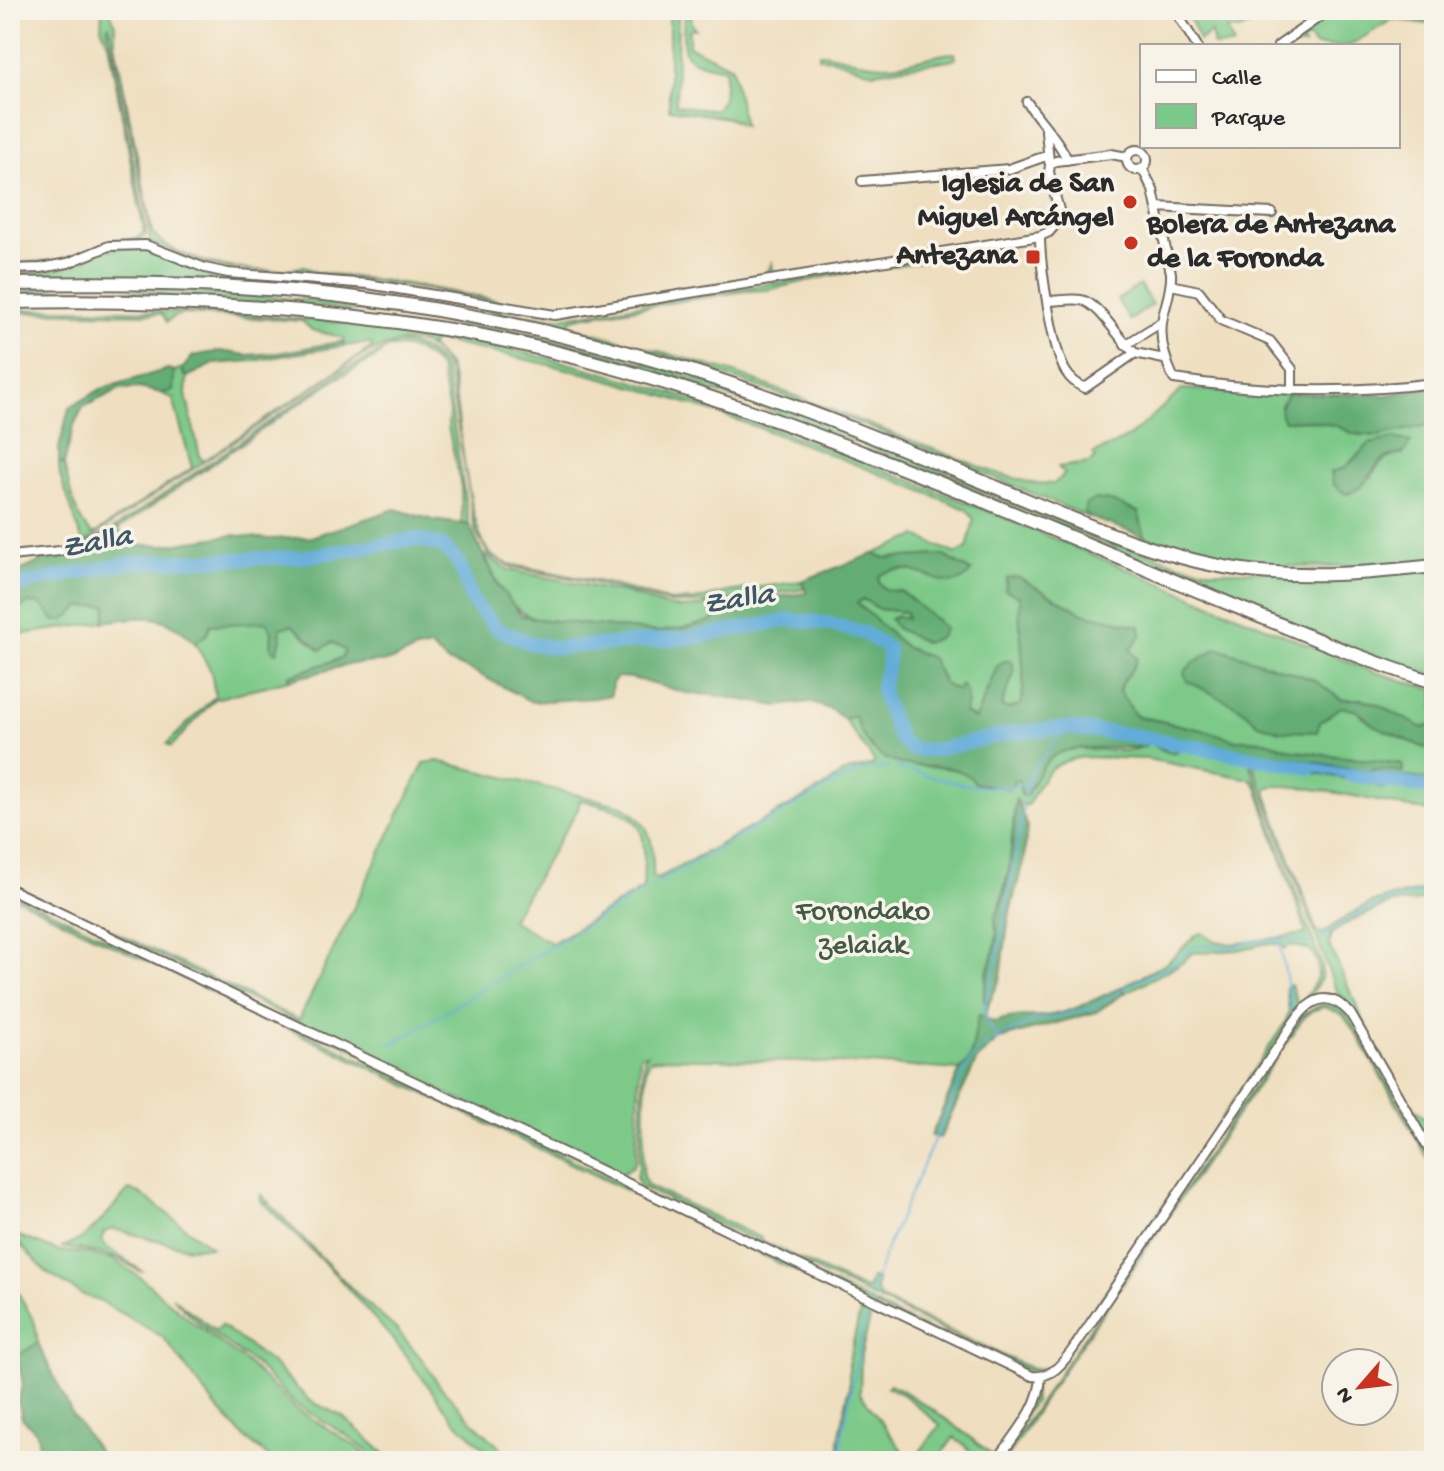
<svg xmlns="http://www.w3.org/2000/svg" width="1444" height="1471" font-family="'Gochi Hand',sans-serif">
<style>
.green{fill:#7bc988;stroke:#537a5a;stroke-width:2;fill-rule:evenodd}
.forest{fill:#64ad74;stroke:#486c50;stroke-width:2}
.water{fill:#62acda;stroke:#466c82;stroke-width:2}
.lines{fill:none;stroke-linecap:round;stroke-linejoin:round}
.stream{stroke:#62acda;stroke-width:2}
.river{stroke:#62acda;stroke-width:14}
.minor-casing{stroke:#706a5f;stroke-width:12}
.highway-casing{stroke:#706a5f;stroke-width:16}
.minor{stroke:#fff;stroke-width:8}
.highway{stroke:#fff;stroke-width:12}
.poi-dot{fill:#c8321e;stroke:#f7f3e8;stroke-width:3}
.labels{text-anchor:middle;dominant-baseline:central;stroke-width:7;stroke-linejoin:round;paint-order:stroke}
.poi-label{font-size:30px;font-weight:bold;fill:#2b2b2b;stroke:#f7f3e8;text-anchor:end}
.park-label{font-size:30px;fill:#435a47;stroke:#f7f3e8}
.water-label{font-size:32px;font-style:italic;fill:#3e5868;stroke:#f7f3e8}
</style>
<rect width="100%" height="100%" fill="#f7f3e8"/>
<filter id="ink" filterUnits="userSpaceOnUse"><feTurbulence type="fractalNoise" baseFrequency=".0125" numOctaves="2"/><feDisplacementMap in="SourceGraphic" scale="16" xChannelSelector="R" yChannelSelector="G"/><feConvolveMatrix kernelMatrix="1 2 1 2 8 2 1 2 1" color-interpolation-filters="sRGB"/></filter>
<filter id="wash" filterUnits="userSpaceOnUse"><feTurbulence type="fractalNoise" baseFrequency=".006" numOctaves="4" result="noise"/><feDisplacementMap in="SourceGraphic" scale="32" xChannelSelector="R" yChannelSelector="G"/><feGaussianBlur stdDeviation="1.8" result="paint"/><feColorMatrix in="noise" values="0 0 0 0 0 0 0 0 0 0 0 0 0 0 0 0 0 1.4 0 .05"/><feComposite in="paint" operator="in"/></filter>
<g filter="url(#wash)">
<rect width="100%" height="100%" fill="#efdfc0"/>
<path class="green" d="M 102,10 L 110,10 L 115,25 L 115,43 L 152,232 C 175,264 269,279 304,266 L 315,272 L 407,284 L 551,310 L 756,277 L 767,273 L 772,263 L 774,276 L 563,311 L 543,312 L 437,291 L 361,280 L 223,268 L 198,262 L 150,242 L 149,223 L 109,25 L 107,27 L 146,227 L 146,235 L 139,240 L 107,244 L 70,259 L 42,265 L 10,266 L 10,264 L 60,260 L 114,240 L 138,238 L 144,231 L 108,43 L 101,27 Z
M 669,10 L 678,10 L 676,105 L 715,110 L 723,99 L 725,69 C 677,60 683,57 684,10 L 691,10 L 692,24 L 696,29 L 689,29 L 689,46 L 732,67 L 744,126 L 728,118 L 669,109 Z
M 1179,10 L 1222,10 L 1223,12 L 1280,10 L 1281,13 L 1240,30 L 1227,29 L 1234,46 L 1214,46 L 1211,33 L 1199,41 L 1192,22 Z
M 1330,10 L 1352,10 L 1434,22 L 1434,25 L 1393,19 L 1349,46 L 1315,46 L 1308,38 L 1302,42 L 1304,46 L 1285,46 L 1328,16 L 1333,11 Z
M 819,53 C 842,54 863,66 887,65 C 910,65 930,54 955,53 L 956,59 L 874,72 C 854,69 840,57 819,58 Z
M 139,247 C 166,254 189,267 215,275 C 293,279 372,285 449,299 C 486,306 521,317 559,318 L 974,250 L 975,253 L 829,276 L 767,290 L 745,291 L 581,317 L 570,320 L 570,326 L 735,373 L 996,473 L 1032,483 L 1054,484 L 1065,474 L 1058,467 L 1088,463 L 1096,458 L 1093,454 L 1129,437 L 1183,389 L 1288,393 L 1284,421 L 1308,420 L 1337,426 L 1354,434 L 1377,436 L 1434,424 L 1434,559 C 1338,569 1237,576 1145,537 L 1138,512 L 1110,501 L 1095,499 L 1085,513 L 1088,517 C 881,429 672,344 449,304 C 304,279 157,276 10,278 L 10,272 L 46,271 L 65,267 L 106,250 ZM 1404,453 C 1386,458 1379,461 1371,478 L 1332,472 L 1345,468 L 1358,454 Z
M 1140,285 L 1152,305 L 1130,320 L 1117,300 Z
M 93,289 C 228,293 364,299 497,326 C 715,370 921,462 1126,546 L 1180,564 L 1215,571 L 1434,571 L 1434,676 C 1338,648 1247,605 1156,566 C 975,490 793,410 603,358 C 503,330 398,313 294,305 C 200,298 104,299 10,296 L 10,290 Z
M 69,309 C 187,311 306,315 423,333 C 573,356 716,405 856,459 C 1029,525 1198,600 1369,670 L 1434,690 L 1434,724 L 1423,728 L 1362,699 L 1341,699 L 1314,680 L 1218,648 L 1193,663 L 1259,724 L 1316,732 L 1320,722 L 1341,707 L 1357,711 L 1373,725 L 1425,748 L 1434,748 L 1434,780 L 1369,772 L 1374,769 L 1403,772 L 1402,764 L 1295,751 L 1266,741 L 1236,740 L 1207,731 L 1136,716 L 1119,691 L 1130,650 L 1141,635 L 1083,613 L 1043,591 L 1016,593 L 1020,597 C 1017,633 1028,669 1021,705 L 1009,709 L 1001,706 L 1014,673 L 997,667 L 975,719 L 964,713 C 968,702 969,695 961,686 L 958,691 L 944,684 C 939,668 923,650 906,648 L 857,603 L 863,599 L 879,609 L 906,612 L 907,619 L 890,619 L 938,620 L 886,590 L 879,583 L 879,575 L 890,569 L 911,569 L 928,576 L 971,571 L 942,555 L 886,558 L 873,554 L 917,536 L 956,554 L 967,548 L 974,519 L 966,509 C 845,459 722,410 595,376 C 543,362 489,352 435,340 L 430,346 L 448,365 L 453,380 C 459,418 468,524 488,551 C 493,558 501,561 509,564 L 606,583 L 670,601 L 695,600 L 728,592 L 801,581 L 805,589 L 706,603 L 669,603 L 592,582 L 512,567 L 489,555 L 475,531 L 449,371 C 427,327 394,341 359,357 L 83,543 L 60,475 L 59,463 L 64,464 C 69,487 75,519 93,535 L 192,468 L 173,399 L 161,393 L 173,390 L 174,371 L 183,368 L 183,373 L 187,377 L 186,395 L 200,457 L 203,461 L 372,347 L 370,343 L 343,346 L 344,338 L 312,330 L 302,321 L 186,314 L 175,316 L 167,322 L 162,314 L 10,312 L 10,310 Z
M 397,343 C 417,343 434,353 445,369 L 469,525 L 462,524 L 461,487 L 448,427 L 449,412 L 440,369 L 432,360 L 416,350 L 401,347 L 384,349 L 377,357 L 334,380 L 117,530 L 115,528 L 343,371 Z
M 485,555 L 509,570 L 625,593 L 666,606 L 683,608 L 721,604 L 714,620 L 690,627 L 658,632 L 537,619 C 508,611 496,582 485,555 Z
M 29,603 L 41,604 L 55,621 L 81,607 L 107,605 L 108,608 L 104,622 L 10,636 L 10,614 Z
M 251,622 L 267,622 L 272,632 L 271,649 L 280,628 L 292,625 L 320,650 L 332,641 L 345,651 L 342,658 L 288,676 L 289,680 L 215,699 L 171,747 L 167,744 L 215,696 L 211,671 L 195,643 L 207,634 L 210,625 Z
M 855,716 C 873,775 908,760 956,770 C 974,774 990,784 1009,789 L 1013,780 L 1020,780 L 1021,795 L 1026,796 C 1034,783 1042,762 1055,755 C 1083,739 1125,762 1149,743 L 1170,753 L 1185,749 L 1249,760 L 1322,966 L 1321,979 L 1305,1003 L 1059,1363 L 1047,1371 L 1028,1371 L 641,1187 L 636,1177 L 639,1167 L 644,1059 L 647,1054 L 640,1055 L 636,1161 L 632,1167 L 619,1176 L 10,885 L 96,923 L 299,1020 L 424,763 L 438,761 L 623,806 C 654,825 653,843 653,877 L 657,879 L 824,787 L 844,772 L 873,765 L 874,761 L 844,719 ZM 1085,757 L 1147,759 L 1250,779 L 1256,785 L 1305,928 L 1305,934 L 1232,944 L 1216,941 L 1202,933 L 1196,935 L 1168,962 L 1122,987 L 1125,993 L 1182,963 L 1192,953 L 1238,950 L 1264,944 L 1281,944 L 1285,949 L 1290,945 L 1311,950 C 1326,973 1314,985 1300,1005 L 1297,1003 L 1291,985 L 1286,987 L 1289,1011 L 1285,1023 L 1061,1358 C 1051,1368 1044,1370 1030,1368 L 881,1299 L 876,1291 L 877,1279 L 871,1278 L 868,1289 L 858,1287 L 764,1242 L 761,1238 L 648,1186 L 643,1177 L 646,1069 L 650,1060 L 669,1058 L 869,1064 L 960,1070 C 978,1058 971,1033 980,1015 L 985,1018 L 989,1003 L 985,1002 L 986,974 L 993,958 L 997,934 L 995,924 L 1009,869 L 1015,805 L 1028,805 C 1044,775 1049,761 1085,757 ZM 580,800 C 647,816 646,821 643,888 L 552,943 L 511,920 L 578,809 Z
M 1252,761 L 1360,781 L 1382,788 L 1401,785 L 1434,791 L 1434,813 C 1407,808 1284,778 1267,788 L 1267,795 L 1317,932 L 1323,933 C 1343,919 1366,902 1390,897 C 1406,894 1419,892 1434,887 L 1434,895 L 1415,902 L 1391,903 L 1351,921 L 1331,934 L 1329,945 L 1372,1039 L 1410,1104 L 1434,1126 L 1434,1130 L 1427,1125 L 1426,1130 L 1434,1151 L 1360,1022 L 1335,988 Z
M 10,892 L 1023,1375 L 1034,1385 L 1034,1401 L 994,1461 L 983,1461 L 954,1437 L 937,1461 L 913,1461 L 940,1425 L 905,1396 L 887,1387 L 890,1384 C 927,1404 961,1429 993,1456 C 1003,1446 1033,1405 1032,1391 C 1031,1384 1025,1380 1020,1376 L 877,1308 L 872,1311 L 861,1354 L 860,1393 L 910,1461 L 839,1461 L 839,1440 L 849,1388 L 849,1360 L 862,1303 L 73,926 L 10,895 Z
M 1322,1004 L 1339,1008 L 1348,1016 L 1434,1161 L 1434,1169 L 1357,1035 L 1342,1014 L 1324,1007 L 1311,1011 L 1302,1020 L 1044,1399 L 1005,1461 L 1000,1461 L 1302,1015 Z
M 129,1190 L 140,1193 L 211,1247 L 187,1248 L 113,1229 L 104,1232 L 102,1241 L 106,1247 L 142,1271 L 139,1271 C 108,1251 96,1252 61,1247 C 88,1243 110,1209 129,1190 Z
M 261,1195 L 361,1298 L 397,1330 L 422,1359 L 440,1386 L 473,1422 L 514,1461 L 498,1461 L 453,1419 L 396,1343 L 336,1275 L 260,1200 Z
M 19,1236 L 58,1251 L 87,1253 L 112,1259 L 140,1277 L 191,1321 L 246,1362 L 295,1408 L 357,1447 L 373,1461 L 274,1461 L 244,1437 L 216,1407 L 163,1337 L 101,1302 L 81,1294 L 46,1272 L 13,1237 Z
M 10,1278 L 35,1323 L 38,1343 L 17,1356 L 10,1343 Z
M 172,1297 L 216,1331 L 221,1325 L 273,1364 L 310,1401 L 342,1416 L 393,1461 L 380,1461 L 349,1437 L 295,1404 L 255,1364 L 201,1325 Z"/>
<path class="forest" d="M 344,341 L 343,346 L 252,361 L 214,364 L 187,377 L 183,373 L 183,368 L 193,356 L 220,351 L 246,355 L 278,353 Z
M 168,369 L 174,371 L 173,391 L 161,393 L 139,388 L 120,389 L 83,407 L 74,425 L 64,464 L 59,463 L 59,448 L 69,408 L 101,389 Z
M 1434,387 L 1434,424 L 1377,436 L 1354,434 L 1337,426 L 1308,420 L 1284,421 C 1277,410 1281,403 1288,393 L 1386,395 Z
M 1394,438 L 1411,442 L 1404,453 C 1398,455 1390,456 1384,459 C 1367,469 1372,488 1345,494 L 1333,484 L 1331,472 L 1345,468 L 1369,444 Z
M 1095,499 L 1110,501 L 1138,512 L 1145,537 L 1088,517 L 1085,513 L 1085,505 Z
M 395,509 L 433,520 L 469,525 L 497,584 L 521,615 L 537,619 L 658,632 L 690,627 L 714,620 L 721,604 L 807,593 L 801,581 L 873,554 L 886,558 L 942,555 L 971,571 C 948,605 918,552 879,576 L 879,583 L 886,590 L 901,591 L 945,628 L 940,637 L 926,643 L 896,628 L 890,619 L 897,616 L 907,619 L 906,612 L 879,609 L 863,599 L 857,603 L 906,648 L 932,658 L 944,684 L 958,691 L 961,685 C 969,694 968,702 964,713 L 975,719 L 997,667 L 1003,661 L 1012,661 L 1014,673 L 1001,706 L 1009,709 L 1021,704 C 1028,669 1017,633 1020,597 L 1005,590 L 1007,578 L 1018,577 L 1083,613 L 1140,626 L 1141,635 L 1130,650 L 1137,658 C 1133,674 1122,676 1119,691 L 1136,716 L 1207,731 L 1236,740 L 1266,741 L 1295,751 L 1402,764 L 1403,772 L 1374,769 L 1369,772 L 1292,758 L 1290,768 L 1185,749 L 1170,753 L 1149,743 L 1143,747 C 1120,750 1074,743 1055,755 C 1042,763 1034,783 1026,796 L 1021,795 L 1019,780 L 1013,780 L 1014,784 L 1009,789 L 975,783 C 948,745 880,797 855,716 L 844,719 L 832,710 L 809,702 L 777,706 L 714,695 L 690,694 L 632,678 L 617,677 L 612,683 L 611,695 L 594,698 L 532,702 L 471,670 L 447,662 L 431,647 L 416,650 L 390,661 L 351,664 L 289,680 L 288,676 L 342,658 L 345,651 L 332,642 L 321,650 L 292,625 L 280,628 L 281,639 L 277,652 L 271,649 L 272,632 L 267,622 L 210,625 L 207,634 L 195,643 C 164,611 145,616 104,622 L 107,605 L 81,607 L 63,621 L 55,621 L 41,604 L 29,603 L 10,614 L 10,575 L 40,562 L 41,556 L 69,552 L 115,528 L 135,545 L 164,545 L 234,535 L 269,539 L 311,537 Z
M 1218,648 L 1314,680 L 1341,699 L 1362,699 L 1377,704 L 1423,728 L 1434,724 L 1434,748 L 1425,748 L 1373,725 L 1357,711 L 1341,707 L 1320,722 L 1317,732 L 1280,731 L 1259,724 L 1239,707 L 1187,681 L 1184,672 L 1193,663 Z
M 1016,798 L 1027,826 L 1024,859 L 1009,916 L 1001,977 L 989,1003 L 984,1002 C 983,976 996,959 997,935 C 997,929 995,921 995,915 C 1010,900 1014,822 1016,798 Z
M 1122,987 L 1125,993 L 1096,1012 L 999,1039 L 977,1060 L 940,1138 L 931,1136 L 960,1070 C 977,1058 972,1033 979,1015 L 994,1022 C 1015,1015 1023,1017 1044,1016 C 1072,1013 1097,998 1122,987 Z
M 38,1343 L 72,1414 L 105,1461 L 52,1461 L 39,1447 L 37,1433 L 22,1418 L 18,1400 L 23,1384 L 17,1356 Z"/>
<path class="water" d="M 1292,758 L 1369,772 L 1373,773 L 1367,783 L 1290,768 Z"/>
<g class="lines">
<path class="stream" d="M 896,767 C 934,777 990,796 1028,783
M 1024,797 L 1031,772 L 1066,728
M 651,886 L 835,783 L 860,771 L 889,767
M 1320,939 C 1341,924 1360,911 1385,902 C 1401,896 1418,897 1434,890
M 1279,940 L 1293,1014
M 999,1037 L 1035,1021 L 1090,1009 L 1142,978 L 1174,964 L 1191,948 L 1205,945 L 1230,947 L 1250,942 L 1279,939 L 1310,943
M 391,1045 L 645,889
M 871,1293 L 888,1245 L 968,1063 L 980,1048 L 998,1038 L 990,1028 L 985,1016 L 985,1004 L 996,965 L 1024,806
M 840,1461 C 840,1436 847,1415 851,1391 C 858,1362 860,1333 868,1303"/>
<path class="river" d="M 10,590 L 24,584 L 133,562 L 303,557 L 416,539 L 443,546 L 459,563 L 472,600 L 497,629 L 530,643 L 557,648 L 689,638 L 789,620 L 826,623 L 864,633 L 888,648 L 888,663 L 882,686 L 883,696 L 899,738 L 912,749 L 935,750 L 1011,733 L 1066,728 L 1131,735 L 1310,768
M 1350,775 L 1434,789"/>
</g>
</g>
<g filter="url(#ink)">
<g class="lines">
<g class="minor-casing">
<path id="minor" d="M 1175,10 L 1197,46
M 1278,46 L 1325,13
M 1027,102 C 1037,118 1063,145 1067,160
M 1046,131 L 1049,161
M1127 160a10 10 0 1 1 20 0a10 10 0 1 1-20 0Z
M 1127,157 L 1111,154 L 1056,161 L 1050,165 L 1049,172 L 1061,218 L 1049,232 L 1040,236 C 1040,263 1052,350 1066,372 C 1071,380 1076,384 1085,388 L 1135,353 L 1164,359
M 1142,168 L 1153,190 L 1171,273 C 1172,289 1166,302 1163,317 C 1158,339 1165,360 1174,379 C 1260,392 1348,394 1434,383
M 862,181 L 1009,169 L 1046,156
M 1157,207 L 1272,213
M 10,269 L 41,268 L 68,263 L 109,246 L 146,245 L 205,268 L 228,273 L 368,284 L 555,315 L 1040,236
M 1171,285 L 1199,291 L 1221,320 L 1270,341 L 1292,369 L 1292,389
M 1048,301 C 1058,301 1071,298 1081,300 C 1099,303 1119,340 1135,353
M 1125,345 L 1162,322
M 10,556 L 60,551 L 86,543
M 10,889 L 1032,1376 C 1051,1378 1060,1366 1071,1352 L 1279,1045 C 1296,1019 1317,977 1350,1013 L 1434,1158
M 997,1461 C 1014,1435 1040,1409 1041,1376"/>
</g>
<g class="highway-casing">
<path id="highway" d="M 10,284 C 125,282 242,283 357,298 C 468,312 580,337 688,370 C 794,403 896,446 998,488 C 1080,522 1162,560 1250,571 C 1312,578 1372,573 1434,566
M 10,302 C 157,299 305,306 450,330 C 597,355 740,405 879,459 C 995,504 1109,554 1225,602 C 1294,630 1362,660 1434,682"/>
</g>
<use href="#minor" class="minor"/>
<use href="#highway" class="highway"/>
</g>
</g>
<g class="poi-dot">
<circle cx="1130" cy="202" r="8"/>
<circle cx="1131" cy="243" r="8"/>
<rect x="1025" y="249" width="16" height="16" rx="4"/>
</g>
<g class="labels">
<g class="poi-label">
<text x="1114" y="185">Iglesia de San<tspan x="1114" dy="34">Miguel Arcángel</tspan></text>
<text x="1147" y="226" text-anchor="start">Bolera de Antezana<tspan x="1147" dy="34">de la Foronda</tspan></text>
<text x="1017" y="257">Antezana</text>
</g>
<g class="park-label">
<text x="863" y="913">Forondako<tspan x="863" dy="34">zelaiak</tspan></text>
</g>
<g class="water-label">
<text transform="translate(97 544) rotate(-11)">Zalla</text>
<text transform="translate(739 601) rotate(-9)">Zalla</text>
</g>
</g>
<rect width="1444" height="1471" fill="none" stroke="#f7f3e8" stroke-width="40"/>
<rect x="1140" y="44" width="260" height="104" fill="#f7f3e8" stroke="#a5a39c" stroke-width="2"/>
<rect x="1156" y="70" width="40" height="12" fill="#ffffff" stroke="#a5a39c" stroke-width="2"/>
<text x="1212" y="84" font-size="24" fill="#2b2b2b">Calle</text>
<rect x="1156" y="104" width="40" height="24" fill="#7bc988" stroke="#a5a39c" stroke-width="2"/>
<text x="1212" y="124" font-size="24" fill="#2b2b2b">Parque</text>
<g transform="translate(1360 1387) rotate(242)"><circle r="38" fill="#f7f3e8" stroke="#a5a39c" stroke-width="2"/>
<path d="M0-6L14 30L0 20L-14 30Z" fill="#c8321e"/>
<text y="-12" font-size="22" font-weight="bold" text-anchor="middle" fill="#2b2b2b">N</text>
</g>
</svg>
